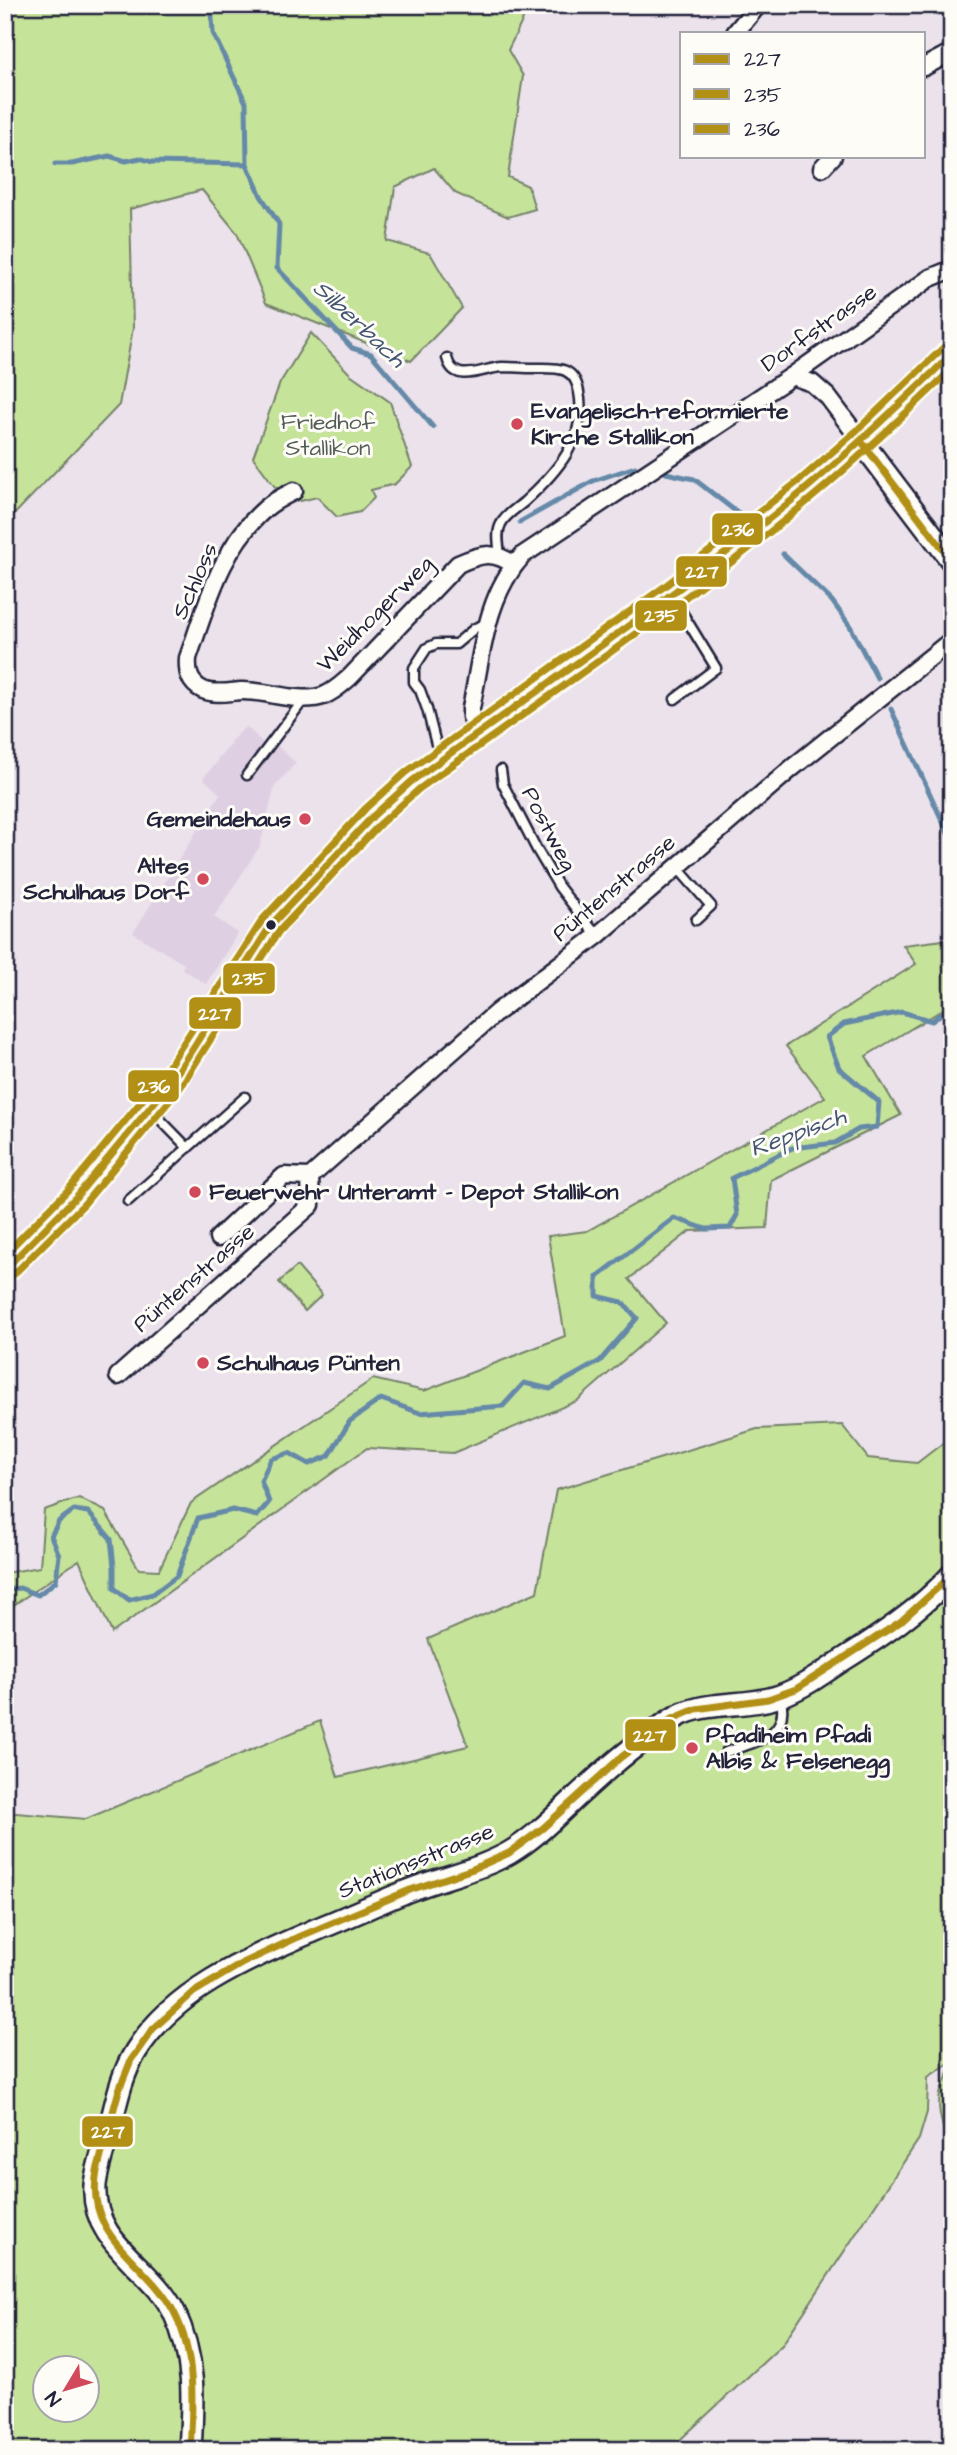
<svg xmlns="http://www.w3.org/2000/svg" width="957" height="2455" font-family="'Architects Daughter',sans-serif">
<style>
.built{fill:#dfcfe3}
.green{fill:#c6e39a;stroke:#74826a;stroke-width:2;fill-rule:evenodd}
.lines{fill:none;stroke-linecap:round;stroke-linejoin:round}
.stream{stroke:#6589a8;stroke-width:5}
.service-casing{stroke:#22223b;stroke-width:13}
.minor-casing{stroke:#22223b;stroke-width:21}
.tertiary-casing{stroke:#22223b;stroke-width:26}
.secondary-casing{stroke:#22223b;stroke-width:28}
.service{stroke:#fdfcf7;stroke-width:8}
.minor{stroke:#fdfcf7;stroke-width:16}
.tertiary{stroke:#fdfcf7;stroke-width:21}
.secondary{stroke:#fdfcf7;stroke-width:23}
.bus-1-casing{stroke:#fdfcf7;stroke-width:12}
.bus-2-casing{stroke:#fdfcf7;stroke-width:12}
.bus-3-casing{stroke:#fdfcf7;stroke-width:12}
.bus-1{stroke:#b29015;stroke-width:7}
.bus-2{stroke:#b29015;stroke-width:7}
.bus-3{stroke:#b29015;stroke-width:7}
.poi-dot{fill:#d1495b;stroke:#fdfcf7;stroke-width:2.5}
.bus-dot{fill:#22223b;stroke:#fdfcf7;stroke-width:2.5}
.labels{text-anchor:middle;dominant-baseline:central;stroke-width:6;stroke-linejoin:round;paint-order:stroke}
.street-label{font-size:23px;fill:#22223b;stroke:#fdfcf7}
.poi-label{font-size:23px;font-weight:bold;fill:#22223b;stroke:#fdfcf7;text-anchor:start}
.park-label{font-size:23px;fill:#535c58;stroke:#fdfcf7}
.water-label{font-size:24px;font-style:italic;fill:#435572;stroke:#fdfcf7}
.line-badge{stroke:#fdfcf7;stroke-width:2.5}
.badge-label{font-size:19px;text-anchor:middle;font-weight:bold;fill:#fff}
</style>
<rect width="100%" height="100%" fill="#ebe2eb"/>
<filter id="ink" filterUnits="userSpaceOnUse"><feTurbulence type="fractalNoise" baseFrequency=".0143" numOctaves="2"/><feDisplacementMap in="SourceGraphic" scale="14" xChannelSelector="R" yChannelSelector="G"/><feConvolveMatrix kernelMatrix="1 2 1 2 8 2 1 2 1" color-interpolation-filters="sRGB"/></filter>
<g filter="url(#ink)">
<path class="built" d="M 246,726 L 266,746 L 272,741 L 296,763 L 275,786 L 260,846 L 214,917 L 238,933 L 206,984 L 182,969 L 184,964 L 133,933 L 220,794 L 203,778 L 218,761 L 217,759 L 231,745 L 230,742 Z"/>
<path class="green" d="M 5,5 L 530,5 L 508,50 L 523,76 L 508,177 L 528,186 L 535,209 L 508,217 L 455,193 L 434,168 L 395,187 L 387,241 L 430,253 L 462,308 L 411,361 L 266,303 L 237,233 L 202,190 L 130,209 L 133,328 L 119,405 L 5,524 Z
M 311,333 L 350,374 L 390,402 L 412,467 L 395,484 L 371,490 L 374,498 L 360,512 L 337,517 L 317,497 L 300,501 L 295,494 L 275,487 L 253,457 L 280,383 Z
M 952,939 L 952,1004 L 866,1056 L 901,1115 L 771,1180 L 767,1228 L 690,1231 L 629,1279 L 666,1323 L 577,1401 L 453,1453 L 367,1448 L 112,1633 L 79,1560 L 5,1611 L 5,1573 L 40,1567 L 44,1510 L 79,1498 L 105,1511 L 139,1569 L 159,1570 L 191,1503 L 373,1379 L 424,1391 L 565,1336 L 548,1236 L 587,1231 L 825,1097 L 786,1046 L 916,964 L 903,945 Z
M 297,1266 L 322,1295 L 305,1311 L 279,1282 Z
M 842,1425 L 868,1458 L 917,1463 L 952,1436 L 952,2150 C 944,2133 934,2107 942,2088 C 946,2079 950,2072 951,2062 L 928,2077 L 927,2112 L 919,2139 L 782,2345 L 669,2450 L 5,2450 L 5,1812 L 86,1819 L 320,1721 L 338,1777 L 468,1746 L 428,1639 L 537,1592 L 556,1490 L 757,1429 ZM 46,2368 L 88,2368 L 88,2410 L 46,2410 Z"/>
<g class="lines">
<path class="stream" d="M 211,5 L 213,33 L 246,103 L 247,164 L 261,196 L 279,224 L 277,268 L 352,348 L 371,354 L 433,427
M 55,164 L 72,164 L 109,156 L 126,161 L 140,158 L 152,162 L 247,164
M 666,473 L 694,479 L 743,517
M 520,522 L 593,481 L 635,467
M 783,554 L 832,601 L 850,626 L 877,678
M 891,709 L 952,842
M 952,952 L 952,954
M 5,1590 L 20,1588 L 38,1595 L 56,1581 L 59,1555 L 51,1536 L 59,1521 L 74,1510 L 88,1512 L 111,1539 L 114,1567 L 114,1588 L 129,1600 L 153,1594 L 177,1576 L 198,1518 L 233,1510 L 257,1516 L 269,1502 L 261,1481 L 271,1459 L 289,1453 L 309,1464 L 329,1456 L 350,1421 L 381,1399 L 420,1413 L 503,1406 L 524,1383 L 550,1389 L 600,1361 L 637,1318 L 622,1302 L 597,1296 L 597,1277 L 674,1218 L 706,1229 L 730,1228 L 737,1215 L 732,1178 L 792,1148 L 835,1143 L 859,1129 L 877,1127 L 879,1102 L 839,1068 L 827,1037 L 844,1024 L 902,1012 L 932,1021 L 952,1005"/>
<g class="service-casing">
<path id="service" d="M 447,358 C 454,386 483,368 502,367 C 513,367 523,368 534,368 C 556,368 574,365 579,392 C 588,438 556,473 524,502 C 517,508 505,515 501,524 C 496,533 499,545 500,555
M 672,596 L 716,668 L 675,699
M 442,755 L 437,748 L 427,709 L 420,690 L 414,682 L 414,668 L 427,648 L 436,644 L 456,644 L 475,628 L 488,623
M 501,770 L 503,784 L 537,850 L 559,887 L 597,936
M 247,775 L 305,698
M 676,866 L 711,906 L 696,920
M 151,1110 L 188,1148
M 128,1201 L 245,1097
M 726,1752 C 755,1742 792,1736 780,1696"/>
</g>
<g class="minor-casing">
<path id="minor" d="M 735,33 L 758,5
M 924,67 L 952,52
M 822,168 L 833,156
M 792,376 L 812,383 L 828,397 L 861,441
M 294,491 C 284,496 274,501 266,508 C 221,547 207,604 188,658 C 187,672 189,683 203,690 C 214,695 229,692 241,691 C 265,690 300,704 323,696 C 334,692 342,684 350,677 L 458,564 C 480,554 493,550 514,565
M 479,733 L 471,717 L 471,708 C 482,655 485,596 523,555 L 792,376 L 930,278 L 952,269
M 218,1238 L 284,1176 L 310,1177 L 497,1012 L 597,936 L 792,768 L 952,640
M 118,1376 L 311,1205 L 310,1177"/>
</g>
<g class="tertiary-casing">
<path id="tertiary" d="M 861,441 L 952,561
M 190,2450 C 193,2400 196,2359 174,2312 C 151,2266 91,2244 95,2185 C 97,2167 104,2148 109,2131 C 116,2104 121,2075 136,2051 C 176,1987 253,1957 320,1928 C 350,1916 380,1902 410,1890 C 443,1877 479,1870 509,1853 C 533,1839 554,1818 574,1799 C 598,1777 622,1755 649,1736 C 660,1728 671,1718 684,1713 C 715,1701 749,1707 780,1696 C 802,1688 822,1674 841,1661 C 881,1636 920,1610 952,1575"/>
</g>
<g class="secondary-casing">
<path id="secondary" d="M 5,1269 L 76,1197 L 172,1081 L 271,925 L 373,816 L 412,781 L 671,594 L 807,488 L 861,441 L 952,354"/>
</g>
<use href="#service" class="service"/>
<use href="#minor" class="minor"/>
<use href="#tertiary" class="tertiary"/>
<use href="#secondary" class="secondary"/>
<g class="bus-1-casing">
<path id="bus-1" d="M 861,441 L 952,561
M 5,1269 L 76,1197 L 172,1081 L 271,925 L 373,816 L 412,781 C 545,685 682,592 808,487 C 858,445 905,399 952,354
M 190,2450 C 193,2404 196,2354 174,2312 C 148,2261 84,2240 97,2171 L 119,2090 L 131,2060 L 153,2029 L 194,1992 L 243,1963 L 294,1939 L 410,1890 L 473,1869 L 509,1853 L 543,1828 L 620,1758 L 670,1720 L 696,1709 L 768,1699 L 796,1689 L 900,1622 L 952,1575"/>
</g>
<g class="bus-2-casing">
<path id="bus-2" d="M 12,1276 L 84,1204 L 180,1088 L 279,931 L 380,824 L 419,789 C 552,693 689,601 815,495 C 863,455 907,412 952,369"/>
</g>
<g class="bus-3-casing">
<path id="bus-3" d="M 5,1254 L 68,1190 L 163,1075 L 263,919 L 366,808 L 406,772 L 665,586 L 800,480 L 854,433 L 945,346"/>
</g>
<use href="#bus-1" class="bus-1"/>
<use href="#bus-2" class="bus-2"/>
<use href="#bus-3" class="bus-3"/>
</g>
</g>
<g class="poi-dot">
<circle cx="517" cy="424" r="7"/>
<circle cx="305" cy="819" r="7"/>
<circle cx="203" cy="879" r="7"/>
<circle cx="195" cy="1192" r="7"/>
<circle cx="203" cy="1363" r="7"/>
<circle cx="692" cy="1748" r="7"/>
</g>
<circle class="bus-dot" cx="271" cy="925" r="6"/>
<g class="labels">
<g class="street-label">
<text transform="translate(819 328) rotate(-35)">Dorfstrasse</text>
<text transform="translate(195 581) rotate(-66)">Schloss</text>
<text transform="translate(375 614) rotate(-45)">Weidhogerweg</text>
<text transform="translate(549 829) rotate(62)">Postweg</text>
<text transform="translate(614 888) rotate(-40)">Püntenstrasse</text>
<text transform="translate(194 1278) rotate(-41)">Püntenstrasse</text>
<text transform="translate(416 1861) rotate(-22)">Stationsstrasse</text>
</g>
<g class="poi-label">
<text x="531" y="411">Evangelisch-reformierte<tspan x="531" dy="26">Kirche Stallikon</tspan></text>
<text x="291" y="819" text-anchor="end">Gemeindehaus</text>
<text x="189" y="866" text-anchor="end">Altes<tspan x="189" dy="26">Schulhaus Dorf</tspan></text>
<text x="209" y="1192">Feuerwehr Unteramt - Depot Stallikon</text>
<text x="217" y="1363">Schulhaus Pünten</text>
<text x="706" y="1735">Pfadiheim Pfadi<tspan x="706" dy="26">Albis &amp; Felsenegg</tspan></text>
</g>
<g class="park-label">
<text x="328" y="422">Friedhof<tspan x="328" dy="26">Stallikon</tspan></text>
</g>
<g class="water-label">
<text transform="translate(359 324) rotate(43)">Silberbach</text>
<text transform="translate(798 1133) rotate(-20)">Reppisch</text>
</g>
</g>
<g class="line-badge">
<rect x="711" y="512" width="53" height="34" rx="7" fill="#b29015"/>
<rect x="675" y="555" width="53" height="33" rx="7" fill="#b29015"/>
<rect x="634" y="599" width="54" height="33" rx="7" fill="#b29015"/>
<rect x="222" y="962" width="54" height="33" rx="7" fill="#b29015"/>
<rect x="188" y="996" width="54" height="34" rx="7" fill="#b29015"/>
<rect x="127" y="1069" width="53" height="34" rx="7" fill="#b29015"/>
<rect x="624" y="1718" width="53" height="34" rx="7" fill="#b29015"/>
<rect x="81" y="2115" width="53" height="33" rx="7" fill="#b29015"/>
</g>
<g class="badge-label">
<text x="738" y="536">236</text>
<text x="702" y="578">227</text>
<text x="661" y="622">235</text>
<text x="249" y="985">235</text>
<text x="215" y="1020">227</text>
<text x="154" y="1093">236</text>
<text x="650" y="1742">227</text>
<text x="108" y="2138">227</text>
</g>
<rect width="957" height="2455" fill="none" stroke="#fdfcf7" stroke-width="28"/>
<rect x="14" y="14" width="929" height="2427" fill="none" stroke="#22223b" stroke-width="2.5" filter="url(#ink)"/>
<rect x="680" y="32" width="245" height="126" fill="#fdfcf7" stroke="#a5a5ac" stroke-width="2"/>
<rect x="694" y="54" width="35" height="10" fill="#b29015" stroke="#a5a5ac" stroke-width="2"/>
<text x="744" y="66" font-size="21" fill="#22223b">227</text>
<rect x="694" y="89" width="35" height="10" fill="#b29015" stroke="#a5a5ac" stroke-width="2"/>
<text x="744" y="102" font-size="21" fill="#22223b">235</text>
<rect x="694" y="124" width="35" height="10" fill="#b29015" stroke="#a5a5ac" stroke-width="2"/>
<text x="744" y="136" font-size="21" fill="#22223b">236</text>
<g transform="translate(66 2389) rotate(232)"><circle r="33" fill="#fdfcf7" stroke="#a5a5ac" stroke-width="2"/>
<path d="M0-5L12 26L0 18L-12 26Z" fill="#d1495b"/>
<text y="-10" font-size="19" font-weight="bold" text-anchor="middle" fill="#22223b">N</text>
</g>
</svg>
